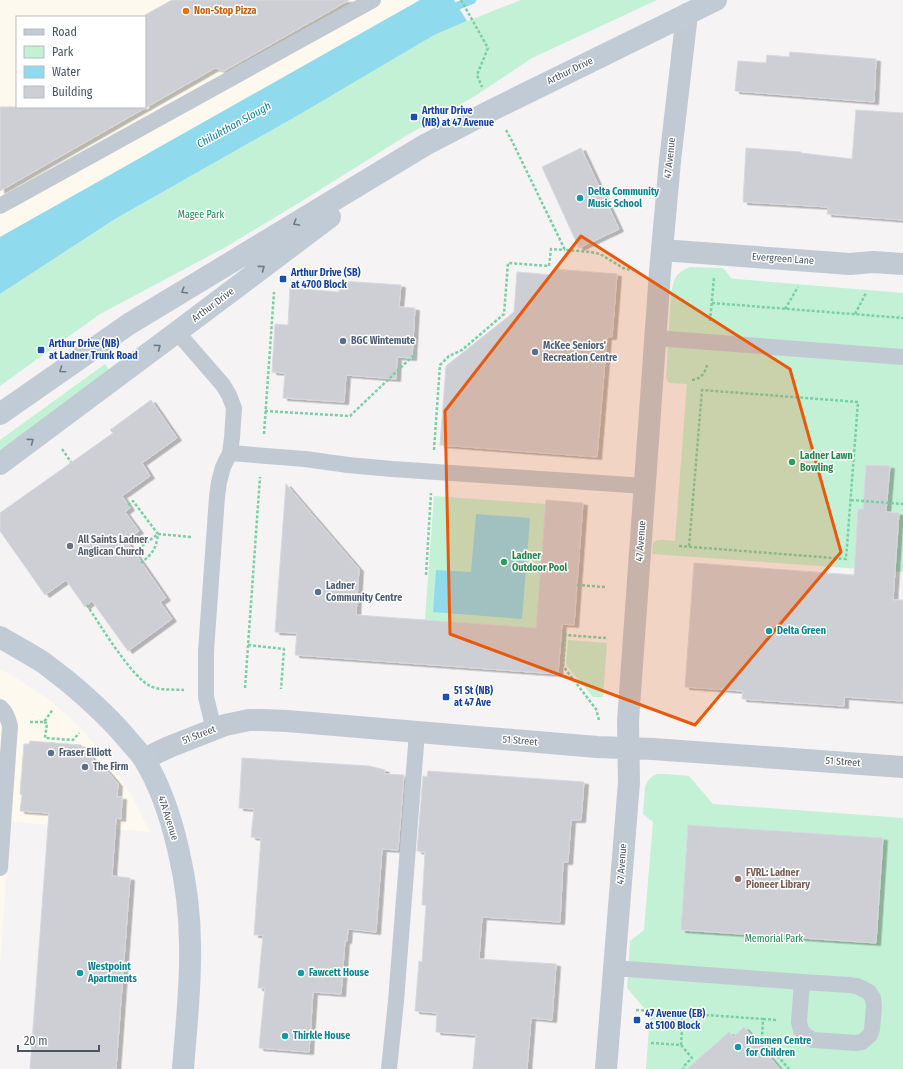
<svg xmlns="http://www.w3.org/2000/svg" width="903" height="1069" font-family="'Fira Sans Condensed',sans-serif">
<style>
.commercial{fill:#fdf9ef;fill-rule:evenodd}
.green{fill:#c3f1d5}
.water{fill:#90daee}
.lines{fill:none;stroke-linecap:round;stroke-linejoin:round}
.stream{stroke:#90daee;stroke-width:8}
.building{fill:#cdcfd5;stroke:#d7d9de;filter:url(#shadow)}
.path{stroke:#7ad0a6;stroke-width:2.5;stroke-dasharray:3 2;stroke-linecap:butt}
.lane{stroke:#c1cad2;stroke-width:16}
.street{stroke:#c1cad2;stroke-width:22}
.secondary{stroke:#c1cbd6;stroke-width:22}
.oneway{stroke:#6e7984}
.marked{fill:#e8590c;fill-opacity:0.2;stroke:#e8590c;stroke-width:3;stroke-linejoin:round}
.food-dot{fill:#e8710a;stroke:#fff;stroke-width:1.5}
.transit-dot{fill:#1a4fb4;stroke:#fff;stroke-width:1.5}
.culture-dot{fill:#0f9aa8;stroke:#fff;stroke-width:1.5}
.service-dot{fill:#5c6f8a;stroke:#fff;stroke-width:1.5}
.leisure-dot{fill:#2e9e5b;stroke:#fff;stroke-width:1.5}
.worship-dot{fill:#6b7280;stroke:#fff;stroke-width:1.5}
.education-dot{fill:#8d6e63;stroke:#fff;stroke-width:1.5}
.labels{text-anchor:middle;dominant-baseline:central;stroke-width:3;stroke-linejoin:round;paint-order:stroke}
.food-label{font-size:10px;font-weight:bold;fill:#c56008;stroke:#fff;text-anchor:start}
.street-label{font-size:10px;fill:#4a5661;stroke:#fff}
.transit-label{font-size:10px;font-weight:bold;fill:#164399;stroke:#fff;text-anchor:start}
.culture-label{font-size:10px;font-weight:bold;fill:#0d838f;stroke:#fff;text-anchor:start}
.park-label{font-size:10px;fill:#17864f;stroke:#fff}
.service-label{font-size:10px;font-weight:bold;fill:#4e5e75;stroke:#fff;text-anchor:start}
.leisure-label{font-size:10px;font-weight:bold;fill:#27864d;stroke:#fff;text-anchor:start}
.worship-label{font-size:10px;font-weight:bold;fill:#5b616d;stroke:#fff;text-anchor:start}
.education-label{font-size:10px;font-weight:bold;fill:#785e54;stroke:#fff;text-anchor:start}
.water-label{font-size:11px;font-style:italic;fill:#0c7c9b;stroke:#fff}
</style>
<defs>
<filter id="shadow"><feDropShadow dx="4.5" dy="2.5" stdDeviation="0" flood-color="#0004"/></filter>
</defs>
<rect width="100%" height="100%" fill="#f5f3f3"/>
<path class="commercial" d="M 0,0 L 420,0 L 0,237 ZM 17,17 L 145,17 L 145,107 L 17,107 Z
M 0,670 L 10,674 L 45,697 L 64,712 L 89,737 L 117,773 L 132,796 L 150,832 L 10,822 L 0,965 Z"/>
<path class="green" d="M 521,0 L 657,0 L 532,58 L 475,96 L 409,134 L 302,201 L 224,248 L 100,314 L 0,386 L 0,294 L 115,219 L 302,113 L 435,34 Z
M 690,267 L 722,268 L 725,270 L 731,278 L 736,279 L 903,293 L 903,572 L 652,554 L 653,543 C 659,537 668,541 675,541 L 687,384 L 670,383 L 668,382 L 666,378 L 671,294 C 674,279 675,273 690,267 Z
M 105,364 L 110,371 L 0,453 L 0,440 Z
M 434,496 L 545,504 L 546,500 L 583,503 L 574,625 L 562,624 L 562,630 L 425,620 Z
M 568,640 L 607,643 L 603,697 L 593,697 L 566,665 Z
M 657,774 L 666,774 L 689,776 L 713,804 L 903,818 L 903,1069 L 646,1069 L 650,1015 L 627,988 L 630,941 L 644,930 L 653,822 L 643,814 L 645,788 C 647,781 650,777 657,774 Z"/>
<path class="water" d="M 420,0 L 454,0 L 467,21 L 434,35 L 302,113 L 115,219 L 0,294 L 0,237 Z
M 476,514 L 530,518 L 522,619 L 433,612 L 436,570 L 471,572 Z"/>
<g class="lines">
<path class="stream" d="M 447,10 L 472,0"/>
</g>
<path class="building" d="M 172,0 L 349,0 L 224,71 L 215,68 L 0,191 L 0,107 L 145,107 L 145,15 Z
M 790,52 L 876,59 L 874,102 L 735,91 L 738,61 L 766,63 L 767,55 L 789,57 Z
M 856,110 L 903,113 L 903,220 L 827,214 L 828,207 L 743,202 L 746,148 L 801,152 L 801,153 L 852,159 Z
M 581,148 L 619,229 L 579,248 L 542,167 Z
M 554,269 L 617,274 L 612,337 L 607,337 L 597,457 L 440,445 L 446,366 L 514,312 L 517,272 L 553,275 Z
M 340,281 L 401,285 L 399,307 L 415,308 L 412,358 L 397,357 L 396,379 L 346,375 L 344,402 L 283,398 L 285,373 L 272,372 L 275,324 L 288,325 L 290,288 L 339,292 Z
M 151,400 L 177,438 L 142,463 L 150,476 L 122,496 L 130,508 L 125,512 L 139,531 L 126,540 L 166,598 L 160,602 L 172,619 L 128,651 L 92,601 L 85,607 L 66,580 L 45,595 L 0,531 L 0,513 L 113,433 L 110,430 Z
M 866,465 L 890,466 L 886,512 L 899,513 L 893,600 L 903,600 L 903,686 L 902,701 L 844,697 L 844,706 L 742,699 L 743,691 L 685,687 L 694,563 L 854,575 L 858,509 L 863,509 Z
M 286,484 L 359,569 L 356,615 L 536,628 L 546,500 L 583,503 L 574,625 L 562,624 L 558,674 L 295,655 L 297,633 L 275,632 Z
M 30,741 L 81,745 L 98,765 L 102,765 L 118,784 L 117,797 L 122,797 L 121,819 L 116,818 L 112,876 L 130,878 L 116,1069 L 30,1069 L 49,813 L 20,811 L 22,795 L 20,794 L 24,744 L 29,744 Z
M 242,758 L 369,766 L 385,770 L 384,774 L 404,775 L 398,850 L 382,849 L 376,932 L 348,929 L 347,941 L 345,941 L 341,994 L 313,992 L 309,1052 L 259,1048 L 265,988 L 258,988 L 263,935 L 254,935 L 261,838 L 251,837 L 254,809 L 239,808 Z
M 428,771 L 584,782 L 581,820 L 571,820 L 568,862 L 563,862 L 560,922 L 482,917 L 479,959 L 556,964 L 552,1020 L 531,1018 L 527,1069 L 473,1069 L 476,1035 L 436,1032 L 437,1013 L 415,1011 L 419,961 L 422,962 L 426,905 L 422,905 L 425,852 L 417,851 L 423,776 L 427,777 Z
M 688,825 L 883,838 L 876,943 L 681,930 Z
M 744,1027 L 780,1069 L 687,1069 L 729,1032 L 733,1037 Z"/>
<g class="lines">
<path class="path" d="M 461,0 L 488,48 L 477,75 L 482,87
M 506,130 L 512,141 L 565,250 L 591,252 L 600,254 L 625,269 L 635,270
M 712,303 L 903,318
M 785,309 L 798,287
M 855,314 L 866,293
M 710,321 L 714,278
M 692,380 C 701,379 705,373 707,365
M 265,411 L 350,416 L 416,353
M 264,434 L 274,292
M 62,449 L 71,462
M 434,450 L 440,365 L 449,356 L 462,350 L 504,314 L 508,263 L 549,266 L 551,249 L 565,250
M 851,500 L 903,504
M 128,505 L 133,501 L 158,534 C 156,549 153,553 141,563
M 679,546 L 846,559 L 858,402 L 702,390 L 689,547
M 134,552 L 158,534 L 192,537
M 426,575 L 431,493
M 577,585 L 605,587
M 87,605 C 100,625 131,676 150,686 C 160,691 174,689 184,690
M 248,645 L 284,649 L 281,689
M 245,688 L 260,477
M 599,720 L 596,709 L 563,666 L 565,635 L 606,638
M 30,722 L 44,722 L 53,709
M 44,722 L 47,723 L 45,738 L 73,740 L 79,733
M 636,1010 L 763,1019 L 762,1038 L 789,1069
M 763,1019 L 777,1020
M 651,1043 L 681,1045 L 683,1013
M 681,1045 L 692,1058 L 684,1066 L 683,1069"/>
<path class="lane" d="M 0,206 L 373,0
M 177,332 L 223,385 L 229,395 L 234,408 L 232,438 L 230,453 L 223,467 L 219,482 L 217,497 L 206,651 L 206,697 L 214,730
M 656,338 L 903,357
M 230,453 L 305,459 L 348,465 L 392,469 L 645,486
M 0,707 C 6,712 8,718 10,726 L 0,868
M 614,968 L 802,982 L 849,985 L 857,986 L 869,992 L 873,998 L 874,1006 L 872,1029 L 870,1035 L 862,1042 L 856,1043 L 813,1040 L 806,1036 L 801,1030 L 799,1022 L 802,982
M 389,1069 L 396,1001 L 417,732"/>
<path class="street" d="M 662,250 L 850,264 L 873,262 L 903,264
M 144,759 L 169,747 L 225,725 L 249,720 L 262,720 L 287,721 L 597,747 L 653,749 L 903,767
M 606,1069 L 629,782 L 628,721 L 660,272 L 670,161 L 687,14"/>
<path class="secondary" d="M 0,414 L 129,324 L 425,145 L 494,109 L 716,0
M 0,464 L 177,332 L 330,217
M 0,637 C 15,646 30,654 44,663 C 52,669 59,675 66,680 C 89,699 110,718 129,741 C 134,747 140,753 144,759 C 174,808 190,889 190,945 C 191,987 186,1028 183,1069"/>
</g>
<defs><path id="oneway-chevron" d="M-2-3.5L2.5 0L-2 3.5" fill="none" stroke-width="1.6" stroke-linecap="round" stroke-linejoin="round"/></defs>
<g class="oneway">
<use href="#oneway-chevron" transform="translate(296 223) rotate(149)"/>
<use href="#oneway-chevron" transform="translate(262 268) rotate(-37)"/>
<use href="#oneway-chevron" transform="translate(184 291) rotate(149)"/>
<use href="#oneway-chevron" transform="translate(158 347) rotate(-37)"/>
<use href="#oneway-chevron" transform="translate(62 370) rotate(145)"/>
<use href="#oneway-chevron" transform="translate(31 441) rotate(-37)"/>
</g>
<path class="marked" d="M 581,236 L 790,369 L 841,552 L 695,725 L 450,634 L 445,411 Z"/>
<circle class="food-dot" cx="186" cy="11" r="4"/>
<g class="transit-dot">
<rect x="410" y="113" width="8" height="8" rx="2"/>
<rect x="279" y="275" width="8" height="8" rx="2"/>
<rect x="37" y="346" width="8" height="8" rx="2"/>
<rect x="442" y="693" width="8" height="8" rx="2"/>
<rect x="633" y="1016" width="8" height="8" rx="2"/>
</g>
<g class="culture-dot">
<circle cx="580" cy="198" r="4"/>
<circle cx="769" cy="631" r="4"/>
<circle cx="80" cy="973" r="4"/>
<circle cx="301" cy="973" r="4"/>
<circle cx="285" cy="1036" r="4"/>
<circle cx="738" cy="1047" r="4"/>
</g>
<g class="service-dot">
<circle cx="343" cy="341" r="4"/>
<circle cx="535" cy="352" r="4"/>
<circle cx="318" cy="592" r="4"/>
<circle cx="51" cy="753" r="4"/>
<circle cx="85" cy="767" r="4"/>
</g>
<g class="leisure-dot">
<circle cx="792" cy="462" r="4"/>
<circle cx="504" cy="562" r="4"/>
</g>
<circle class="worship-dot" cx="70" cy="546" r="4"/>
<circle class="education-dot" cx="738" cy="879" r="4"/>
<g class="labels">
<g class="food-label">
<text x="194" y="11">Non-Stop Pizza</text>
</g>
<g class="street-label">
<text transform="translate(570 71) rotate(-26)">Arthur Drive</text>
<text transform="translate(670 158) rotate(-84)">47 Avenue</text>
<text transform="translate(783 259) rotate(4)">Evergreen Lane</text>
<text transform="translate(213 305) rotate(-37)">Arthur Drive</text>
<text transform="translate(641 541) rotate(-86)">47 Avenue</text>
<text transform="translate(199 735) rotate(-21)">51 Street</text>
<text transform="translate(520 741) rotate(5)">51 Street</text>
<text transform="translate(843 762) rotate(4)">51 Street</text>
<text transform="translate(168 818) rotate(72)">47A Avenue</text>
<text transform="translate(622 864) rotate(-86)">47 Avenue</text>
</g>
<g class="transit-label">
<text x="422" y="111">Arthur Drive<tspan x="422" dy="12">(NB) at 47 Avenue</tspan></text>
<text x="291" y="273">Arthur Drive (SB)<tspan x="291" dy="12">at 4700 Block</tspan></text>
<text x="49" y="344">Arthur Drive (NB)<tspan x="49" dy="12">at Ladner Trunk Road</tspan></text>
<text x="454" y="691">51 St (NB)<tspan x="454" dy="12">at 47 Ave</tspan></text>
<text x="645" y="1014">47 Avenue (EB)<tspan x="645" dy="12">at 5100 Block</tspan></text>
</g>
<g class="culture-label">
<text x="588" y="192">Delta Community<tspan x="588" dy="12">Music School</tspan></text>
<text x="777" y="631">Delta Green</text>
<text x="88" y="967">Westpoint<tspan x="88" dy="12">Apartments</tspan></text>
<text x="309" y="973">Fawcett House</text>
<text x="293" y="1036">Thirkle House</text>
<text x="746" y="1041">Kinsmen Centre<tspan x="746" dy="12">for Children</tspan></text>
</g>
<g class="park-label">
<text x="201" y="215">Magee Park</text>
<text x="774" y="939">Memorial Park</text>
</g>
<g class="service-label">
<text x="351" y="341">BGC Wintemute</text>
<text x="543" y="346">McKee Seniors'<tspan x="543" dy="12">Recreation Centre</tspan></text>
<text x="326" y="586">Ladner<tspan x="326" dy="12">Community Centre</tspan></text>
<text x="59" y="753">Fraser Elliott</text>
<text x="93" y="767">The Firm</text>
</g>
<g class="leisure-label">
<text x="800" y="456">Ladner Lawn<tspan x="800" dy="12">Bowling</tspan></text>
<text x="512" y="556">Ladner<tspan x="512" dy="12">Outdoor Pool</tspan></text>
</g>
<g class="worship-label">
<text x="78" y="540">All Saints Ladner<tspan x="78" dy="12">Anglican Church</tspan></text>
</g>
<g class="education-label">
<text x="746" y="873">FVRL: Ladner<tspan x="746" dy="12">Pioneer Library</tspan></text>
</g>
<g class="water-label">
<text transform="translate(234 125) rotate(-29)">Chilukthan Slough</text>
</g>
</g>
<rect x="16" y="16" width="130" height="92" fill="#ffffff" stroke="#b7bbc0"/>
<rect x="24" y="29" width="20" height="6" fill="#c1cbd6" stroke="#b7bbc0"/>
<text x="52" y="36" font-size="12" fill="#4a5661">Road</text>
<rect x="24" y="46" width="20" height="12" fill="#c3f1d5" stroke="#b7bbc0"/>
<text x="52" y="56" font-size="12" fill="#4a5661">Park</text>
<rect x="24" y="66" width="20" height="12" fill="#90daee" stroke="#b7bbc0"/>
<text x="52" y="76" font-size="12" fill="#4a5661">Water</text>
<rect x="24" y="86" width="20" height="12" fill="#cdcfd5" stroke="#b7bbc0"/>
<text x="52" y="96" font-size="12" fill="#4a5661">Building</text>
<path d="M18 1045v6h81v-6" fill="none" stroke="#4a5661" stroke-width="2"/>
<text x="24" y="1045" font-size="12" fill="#4a5661" stroke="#ffffff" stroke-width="3" paint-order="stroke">20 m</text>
</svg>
